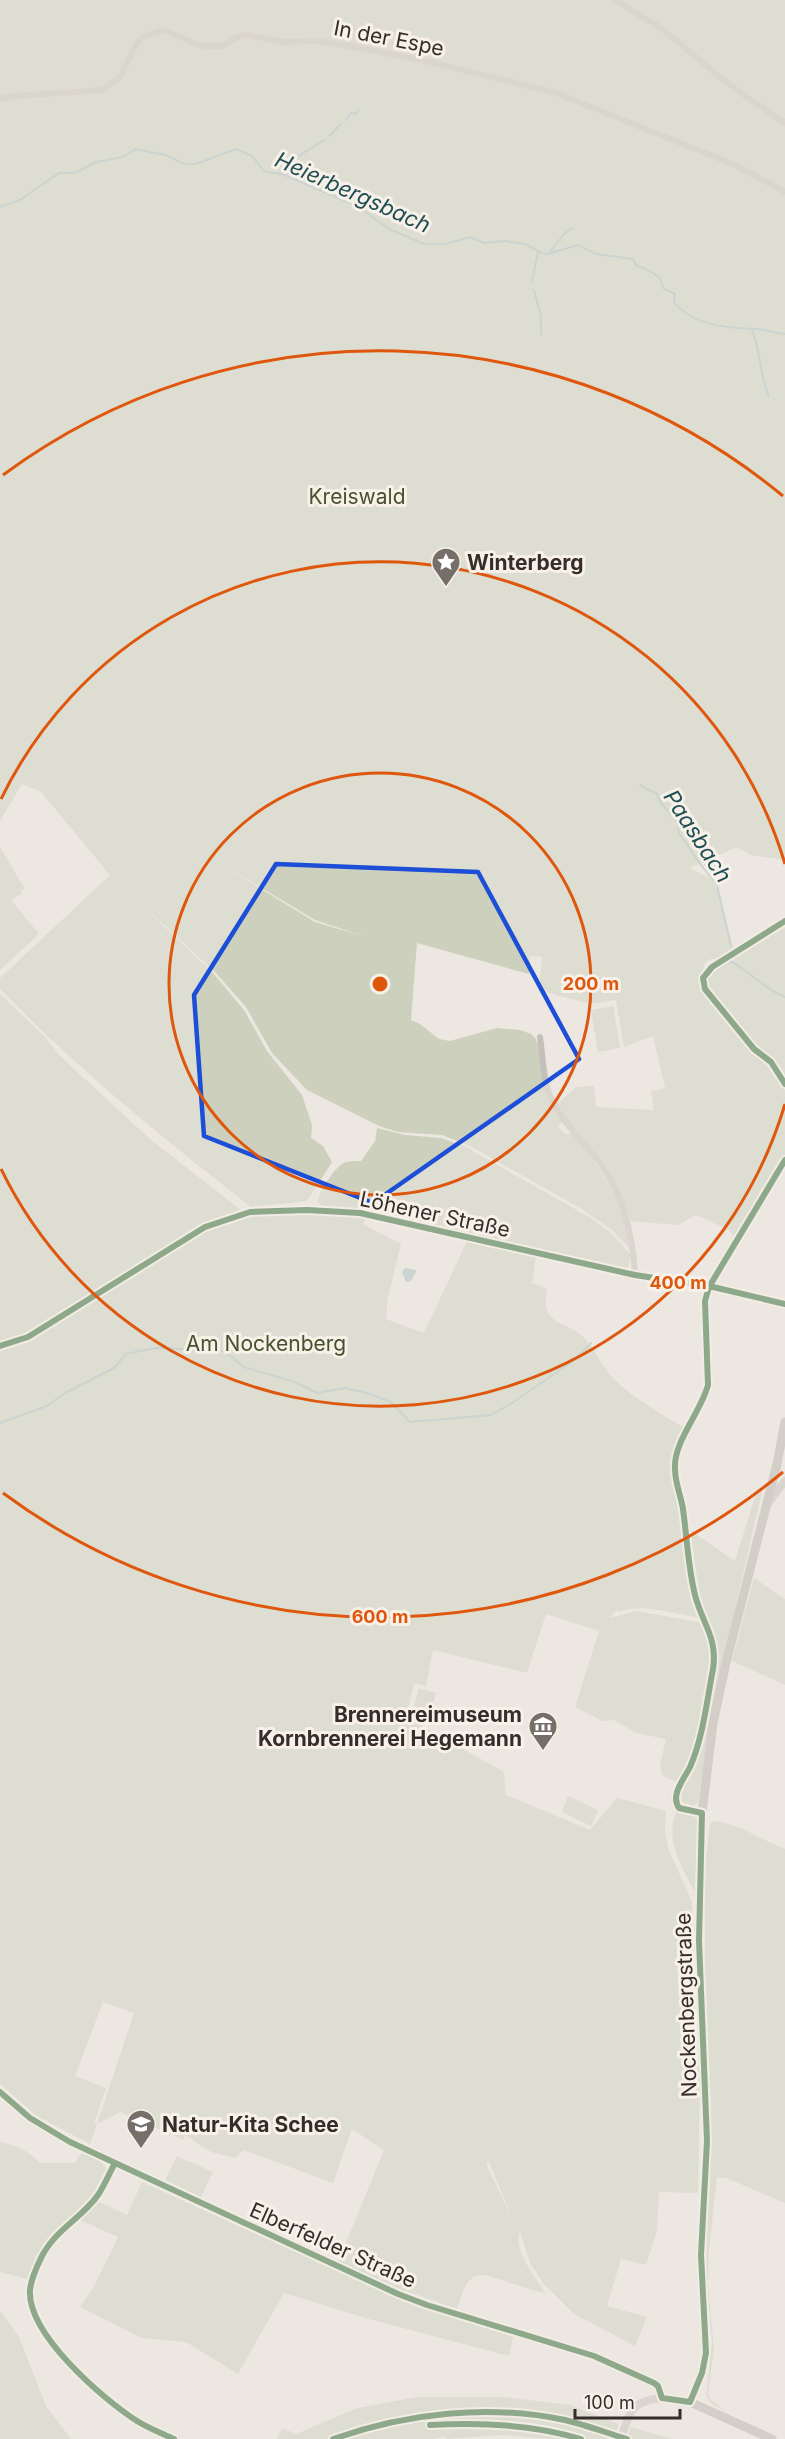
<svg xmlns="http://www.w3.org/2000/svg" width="785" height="2439" font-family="Inter,sans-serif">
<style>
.green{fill:#cdd0bc;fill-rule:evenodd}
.water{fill:#9fbcbb}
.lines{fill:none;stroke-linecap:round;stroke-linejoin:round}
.stream{stroke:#9fbcbb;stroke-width:2}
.minor{stroke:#c5bfbb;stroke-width:6}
.tertiary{stroke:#c5bfbb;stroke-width:8}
.secondary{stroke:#b6b0ab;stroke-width:9}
.cycleway-casing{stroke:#f8f1e9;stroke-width:10}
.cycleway{stroke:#1b5e20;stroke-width:6}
.marked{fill:none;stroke:#1d4ed8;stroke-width:4.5;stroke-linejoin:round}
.ring{fill:none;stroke:#df570d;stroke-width:3}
.labels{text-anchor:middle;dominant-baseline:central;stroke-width:6;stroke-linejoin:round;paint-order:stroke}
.street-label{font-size:21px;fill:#352d29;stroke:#f8f1e9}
.park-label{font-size:21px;fill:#45522e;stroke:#f8f1e9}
.poi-label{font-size:21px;font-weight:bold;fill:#352d29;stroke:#f8f1e9;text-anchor:start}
.water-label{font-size:22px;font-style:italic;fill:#215054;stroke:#f8f1e9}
.centre{fill:#df570d;stroke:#f8f1e9;stroke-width:3}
.ring-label{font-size:18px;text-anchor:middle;font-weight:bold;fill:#df570d;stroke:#f8f1e9;stroke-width:6;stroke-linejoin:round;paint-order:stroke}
</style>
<rect width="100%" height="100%" fill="#ece7e1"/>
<path class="green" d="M 0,0 L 785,0 L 785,860 L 750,855 L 737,847 L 690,868 L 711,879 L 718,890 L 733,948 L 716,959 L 711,959 L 705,962 L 701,978 L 702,989 C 711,1006 739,1037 753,1051 C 767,1064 779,1072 785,1091 L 785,1156 L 736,1240 L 729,1230 L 696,1215 L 678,1225 L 628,1221 L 608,1172 L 556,1105 L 576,1087 L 594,1086 L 596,1107 L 654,1110 L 651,1091 L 665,1088 L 653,1036 L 624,1047 L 616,1000 L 589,1004 L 539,990 L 542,957 L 530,956 L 529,974 L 417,943 L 411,1020 L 420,1024 L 439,1039 L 450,1041 L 497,1028 L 520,1030 L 531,1034 L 535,1038 L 541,1051 L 548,1098 L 563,1121 L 558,1126 L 566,1135 L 572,1132 C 601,1168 626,1204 632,1251 L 611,1229 L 580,1208 L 470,1146 L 442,1135 L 398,1132 L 379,1126 L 307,1090 L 272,1053 L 246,1007 L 215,972 L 123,887 L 213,973 L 244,1010 L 267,1051 L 302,1095 L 312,1125 L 311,1138 L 323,1146 L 332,1162 L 307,1201 L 251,1207 C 164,1139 77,1069 0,989 L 0,978 L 110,875 L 41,792 L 22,784 L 0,821 ZM 196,849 L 315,920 L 363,936 L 315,922 Z
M 0,847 L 25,889 L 21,891 L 22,894 L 11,900 L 39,934 L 0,970 Z
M 785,925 L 785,1076 C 777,1062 766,1056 755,1046 C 740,1031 712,1001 706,982 L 712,969 Z
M 0,994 L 45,1037 L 60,1056 L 150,1139 L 242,1211 L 203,1225 L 165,1247 L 26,1335 L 0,1343 Z
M 613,1006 L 620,1048 L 598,1052 L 591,1010 Z
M 377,1128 L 405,1135 L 441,1138 L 464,1146 L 589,1217 L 610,1232 L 632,1256 L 627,1270 L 322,1208 L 318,1201 C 320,1190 335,1166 346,1162 C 351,1161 357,1161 361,1161 L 375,1141 Z
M 324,1213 L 368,1216 L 363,1224 L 401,1244 L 388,1297 L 386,1319 L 424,1333 L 468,1239 L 536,1255 L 532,1283 L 547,1289 C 539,1329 569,1319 587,1341 C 597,1353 603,1368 614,1379 C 634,1399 662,1414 686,1429 L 673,1457 L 680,1504 L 701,1618 C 676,1615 643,1602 619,1612 L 617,1610 L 610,1618 L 636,1611 L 704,1623 L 711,1642 L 712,1656 L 698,1731 L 691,1757 L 680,1782 L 663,1777 L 660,1764 L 666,1739 L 636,1733 L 614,1720 L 602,1721 L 575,1707 L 599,1631 L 546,1614 L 527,1673 L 433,1650 L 426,1686 L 414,1683 L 406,1717 L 504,1772 L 506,1795 L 590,1830 L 617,1798 L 666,1811 L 665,1831 L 668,1848 L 692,1902 L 692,1963 L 700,2072 L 698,2193 L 659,2192 L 657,2231 L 646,2265 L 621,2259 L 607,2306 L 647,2317 L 635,2346 L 574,2314 L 543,2283 L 530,2263 L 520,2232 C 513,2251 536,2278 546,2294 L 485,2275 C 465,2274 463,2293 457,2309 L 389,2285 L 338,2262 L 384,2150 L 352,2129 L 333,2183 L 244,2150 L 235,2158 L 211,2152 L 185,2135 L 183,2140 L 120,2112 L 97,2124 L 90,2144 L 37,2116 L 0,2084 L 0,1350 L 37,1336 L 202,1233 L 250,1214 ZM 103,2002 L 134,2013 L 97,2124 L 94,2123 L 106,2088 L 75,2076 ZM 489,2162 L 513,2220 L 486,2164 Z
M 757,1490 L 762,1491 C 739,1595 712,1697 698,1803 L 692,1806 L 681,1801 L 681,1794 L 701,1741 L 718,1659 L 718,1645 L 700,1596 L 690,1530 L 735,1561 Z
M 754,1578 L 785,1599 L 785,1685 L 732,1661 Z
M 419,1688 L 436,1693 L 428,1723 L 411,1716 Z
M 568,1796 L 598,1810 L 591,1826 L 562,1812 Z
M 676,1812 L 698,1817 L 695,1892 C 681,1866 665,1841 676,1812 Z
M 715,1821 C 740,1824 761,1840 785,1849 L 785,2203 L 726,2178 L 717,2177 L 709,2250 L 708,2283 L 714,2351 L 708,2392 L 710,2399 L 727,2412 L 713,2405 L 706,2396 L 712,2342 L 706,2272 L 711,2106 L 705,1967 L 705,1867 L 710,1823 Z
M 0,2142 C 16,2145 29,2151 40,2163 L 74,2163 L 82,2153 L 101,2162 L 106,2169 L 93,2194 L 48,2241 L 28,2279 L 0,2272 Z
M 177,2156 L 213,2172 L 201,2197 L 165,2180 Z
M 142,2182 L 370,2286 L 430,2310 L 513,2337 L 509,2356 L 369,2319 L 284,2293 L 238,2374 L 186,2342 L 142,2338 L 80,2307 L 93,2288 L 118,2237 L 78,2219 L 97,2201 L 127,2215 Z
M 0,2310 L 19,2337 L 46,2406 L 71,2439 L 0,2439 Z
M 417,2397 L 504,2397 L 570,2405 L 619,2424 L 614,2439 L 550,2439 L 502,2435 L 447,2439 L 446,2437 L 431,2439 L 277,2439 L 282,2428 L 296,2434 L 358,2408 Z
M 631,2427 L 672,2439 L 627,2439 Z"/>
<path class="water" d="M 712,851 L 730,876 L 728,878 L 723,873 L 714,878 L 701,860 L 705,855 Z
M 405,1268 L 417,1270 L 411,1281 L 406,1282 L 402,1272 Z"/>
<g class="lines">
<path class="stream" d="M 346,120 L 351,113 L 356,114 L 358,111
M 329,136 L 341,124
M 279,173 L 294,159 L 324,140
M 0,207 L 20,200 L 59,173 L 75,173 L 96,162 L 123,157 L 136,149 L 166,155 L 184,164 L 196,164 L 236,149 L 252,156 L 264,171 L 285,175 L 359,207 L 389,229 L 424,244 L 446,244 L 470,237 L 484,243 L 504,241 L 525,244 L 542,253 L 547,254 L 578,245 L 596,254 L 633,259 L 636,265 L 650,271 L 659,277 L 664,289 L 675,294 L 674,302 C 693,326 728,328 757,329 C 766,330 776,333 785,334
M 550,252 L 564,234 L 572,228
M 532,281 L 538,252
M 534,290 L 541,316 L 541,334
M 752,330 C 761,351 759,375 769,396
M 640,785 L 657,794 L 661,803 L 677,822 L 679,833 L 698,861 L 717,885 L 731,946
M 708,983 C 709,970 721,967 731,961 L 773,991 L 785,997
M 0,1423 L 47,1406 L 65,1393 L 114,1368 L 126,1354 L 155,1348 L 224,1351 L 244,1367 L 295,1382 L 317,1393 L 345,1388 L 367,1393 L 391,1402 L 410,1422 L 491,1415 L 512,1403 L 573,1361 L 591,1343"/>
<path class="minor" d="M 615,0 L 661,28 L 731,86 L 785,123
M 0,99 L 14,96 L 103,90 L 120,77 L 135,47 L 142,37 L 164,30 L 196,44 L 204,46 L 221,46 L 240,36 L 248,35 L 283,42 L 316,41 L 344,45 L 426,61 L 556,93 L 735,165 L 785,192
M 785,921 L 712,967 L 703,978 L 705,989 L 754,1049 L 771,1062 L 785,1084
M 540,1037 C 543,1056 543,1083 552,1100 C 564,1125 586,1144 602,1166 C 624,1198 633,1237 635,1275
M 702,1813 L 679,1808 C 670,1795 684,1779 690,1767 C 700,1743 711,1686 714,1659 C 716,1636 702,1620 696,1599 C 688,1569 688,1538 683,1508 C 680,1491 674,1475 675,1458 L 705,1398 L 708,1385 L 705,1301 L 709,1287 L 785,1160
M 115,2163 C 109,2174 104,2186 98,2195 C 82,2218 56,2229 42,2256 C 37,2266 31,2279 30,2290 C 27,2334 103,2399 137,2421 C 148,2428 161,2433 174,2439"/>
<path class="tertiary" d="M 0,1346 L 28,1337 L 205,1227 L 250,1212 L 307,1210 L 360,1213 L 635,1275 L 713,1287 L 785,1304
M 768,1503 L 785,1481
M 621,2439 C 629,2413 632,2400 662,2398"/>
<path class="secondary" d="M 0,2092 L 30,2118 L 70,2142 L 398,2294 L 427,2305 L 594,2356 L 654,2383 L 658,2386 L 662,2398 L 690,2402 L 772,2439
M 690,2402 L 702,2373 L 706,2353 L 701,2255 L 707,2141 L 699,1941 L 702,1813 L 713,1723 L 726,1663 L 777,1464 L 785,1422"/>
<g class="cycleway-casing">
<path id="cycleway" d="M 785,921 L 712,967 L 703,978 L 705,989 L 754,1049 L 771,1062 L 785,1084
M 0,1346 L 28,1337 L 205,1227 L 250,1212 L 307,1210 L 360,1213 L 635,1275 L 713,1287 L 785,1304
M 0,2092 L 30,2118 L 70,2142 L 398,2294 L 427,2305 L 594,2356 L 654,2383 L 658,2386 L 662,2398 L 690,2402 L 702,2373 L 706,2353 L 701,2255 L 707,2141 L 699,1941 L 702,1813 L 679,1808 C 670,1795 684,1779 690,1767 C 703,1738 707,1700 713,1669 C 718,1638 702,1623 695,1595 C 688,1567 687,1538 683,1509 C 681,1496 675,1483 675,1469 C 673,1442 701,1412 708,1385 L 705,1301 L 709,1287 L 785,1160
M 115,2163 C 109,2174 104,2186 98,2195 C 82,2218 56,2229 42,2256 C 37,2266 31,2279 30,2290 C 27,2334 103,2399 137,2421 C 148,2428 161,2433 174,2439
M 430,2425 C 481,2422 531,2424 581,2439
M 333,2439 C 407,2413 488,2404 565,2420 C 586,2425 607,2433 627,2439"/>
</g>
<use href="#cycleway" class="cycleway"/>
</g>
<path d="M0 0H785V2439H0ZM 276,864 L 478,872 L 579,1059 L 373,1203 L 204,1136 L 194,995 Z" fill="#ece7e1" fill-opacity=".55" fill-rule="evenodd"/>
<path class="marked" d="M 276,864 L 478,872 L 579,1059 L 373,1203 L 204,1136 L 194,995 Z"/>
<g class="ring">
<circle cx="380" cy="984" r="211"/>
<path d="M785 1104A422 422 0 0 1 1 1169M1 799A422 422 0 0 1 785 864"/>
<path d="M783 1472A633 633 0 0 1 3 1493M3 475A633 633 0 0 1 783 496"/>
</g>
<defs>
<g id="sight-pin" transform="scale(1.5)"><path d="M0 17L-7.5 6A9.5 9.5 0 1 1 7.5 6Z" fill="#756e69" stroke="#f8f1e9"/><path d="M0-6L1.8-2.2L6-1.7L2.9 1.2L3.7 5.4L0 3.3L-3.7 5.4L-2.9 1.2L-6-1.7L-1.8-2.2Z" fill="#fff"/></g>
<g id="museum-pin" transform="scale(1.5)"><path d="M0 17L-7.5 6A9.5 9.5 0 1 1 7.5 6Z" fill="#756e69" stroke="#f8f1e9"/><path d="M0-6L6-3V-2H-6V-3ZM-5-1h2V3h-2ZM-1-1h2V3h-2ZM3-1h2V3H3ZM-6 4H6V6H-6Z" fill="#fff"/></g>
<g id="school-pin" transform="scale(1.5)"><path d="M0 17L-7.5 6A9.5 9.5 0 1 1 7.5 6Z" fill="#756e69" stroke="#f8f1e9"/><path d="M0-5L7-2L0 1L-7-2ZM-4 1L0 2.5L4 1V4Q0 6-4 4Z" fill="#fff"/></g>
</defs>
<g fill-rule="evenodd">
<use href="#sight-pin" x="446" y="562"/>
<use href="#museum-pin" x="543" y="1726"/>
<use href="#school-pin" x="141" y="2124"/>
</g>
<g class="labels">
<g class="street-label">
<text transform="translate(389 38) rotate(11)">In der Espe</text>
<text transform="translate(435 1214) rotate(12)">Löhener Straße</text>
<text transform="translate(686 2005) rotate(-92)">Nockenbergstraße</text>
<text transform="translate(333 2245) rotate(24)">Elberfelder Straße</text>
</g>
<g class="park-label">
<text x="357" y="496">Kreiswald</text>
<text x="266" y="1343">Am Nockenberg</text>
</g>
<g class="poi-label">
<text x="467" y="562">Winterberg</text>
<text x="522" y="1714" text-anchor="end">Brennereimuseum<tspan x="522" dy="24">Kornbrennerei Hegemann</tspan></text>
<text x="162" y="2124">Natur-Kita Schee</text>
</g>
<g class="water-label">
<text transform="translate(353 192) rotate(24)">Heierbergsbach</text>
<text transform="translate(698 836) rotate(57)">Paasbach</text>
</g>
</g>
<circle cx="380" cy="984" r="9" class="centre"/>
<g class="ring-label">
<text x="591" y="990">200 m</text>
<text x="678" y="1289">400 m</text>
<text x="380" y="1623">600 m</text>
</g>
<path d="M575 2409v9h105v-9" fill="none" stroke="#352d29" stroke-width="3"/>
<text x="584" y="2409" font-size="18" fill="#352d29" stroke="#f8f1e9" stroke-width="4.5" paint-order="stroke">100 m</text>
</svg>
